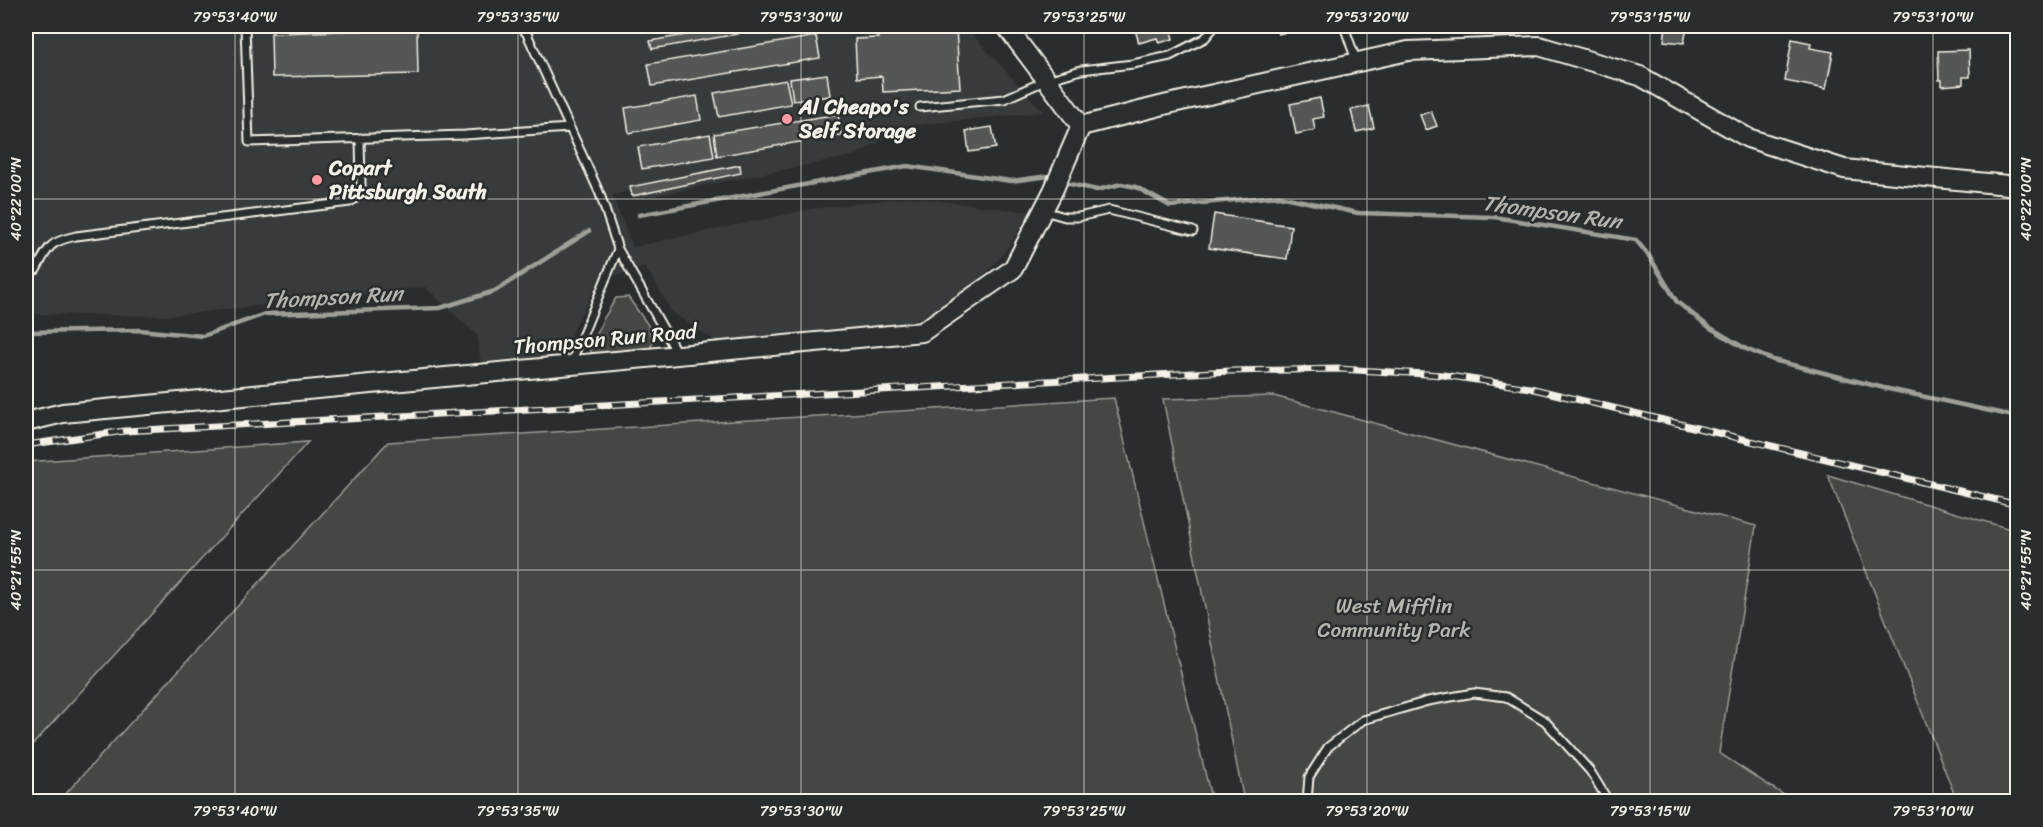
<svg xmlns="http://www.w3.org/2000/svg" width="2043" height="827" font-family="Sriracha,sans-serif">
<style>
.built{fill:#373a3a}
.green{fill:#444645;stroke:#9c9c96;stroke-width:1.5}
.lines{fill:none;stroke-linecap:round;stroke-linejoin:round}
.stream{stroke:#9f9f9a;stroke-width:4.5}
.building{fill:#555756;stroke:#f4f1e8;stroke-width:1.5}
.lane-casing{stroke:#f4f1e8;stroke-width:11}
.secondary-casing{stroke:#f4f1e8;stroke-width:22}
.lane{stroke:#2a2d2e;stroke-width:7}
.secondary{stroke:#2a2d2e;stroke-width:18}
.rail-casing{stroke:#f4f1e8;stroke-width:7}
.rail{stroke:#2a2d2e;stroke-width:4.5;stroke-dasharray:14;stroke-linecap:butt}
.ticks{fill:none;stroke:#f4f1e8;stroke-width:1.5;stroke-opacity:0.45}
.poi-dot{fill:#ff9aa2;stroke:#2a2d2e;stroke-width:2}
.labels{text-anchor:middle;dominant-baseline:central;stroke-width:5;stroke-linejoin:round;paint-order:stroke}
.poi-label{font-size:21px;font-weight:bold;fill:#f4f1e8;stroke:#2a2d2e;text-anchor:start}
.street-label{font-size:21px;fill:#f4f1e8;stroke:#2a2d2e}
.park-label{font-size:21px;fill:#b6b5af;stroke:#2a2d2e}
.water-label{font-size:22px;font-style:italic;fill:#b5b3ae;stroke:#2a2d2e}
.neatline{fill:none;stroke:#f4f1e8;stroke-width:2}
.ticks-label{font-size:15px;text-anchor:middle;fill:#f4f1e8}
</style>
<rect width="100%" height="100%" fill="#2a2d2e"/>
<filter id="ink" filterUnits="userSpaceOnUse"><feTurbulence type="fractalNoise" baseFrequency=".0167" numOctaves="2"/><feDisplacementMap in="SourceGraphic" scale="12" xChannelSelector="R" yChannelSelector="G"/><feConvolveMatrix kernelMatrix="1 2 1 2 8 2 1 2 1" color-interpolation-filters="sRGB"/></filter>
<g filter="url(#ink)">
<path class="built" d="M 26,26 L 965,26 L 1043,112 L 905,126 L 856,155 L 633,200 L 630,191 L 612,195 L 633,247 L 811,209 L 910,197 L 1030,212 L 1005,252 L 985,274 L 960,297 L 936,312 L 899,326 L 720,344 L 671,312 L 655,282 L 644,267 L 598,281 L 560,356 L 481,363 L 477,335 L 425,287 L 167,316 L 26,314 Z"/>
<path class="green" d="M 628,297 L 648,325 L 653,343 L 648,351 L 597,359 L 590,350 L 604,318 L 616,298 Z
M 1274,396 L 1756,526 L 1719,753 L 1793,801 L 1244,801 L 1163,399 Z
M 1114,398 L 1212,801 L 59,801 L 388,442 Z
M 308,442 L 26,752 L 26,462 Z
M 1828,475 L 2017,531 L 2017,801 L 1957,801 Z"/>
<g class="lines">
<path class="stream" d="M 1070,184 L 1097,190 L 1121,184 L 1136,187 L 1170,206 L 1279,196 L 1358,213 L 1494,217 L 1636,240 L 1649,256 L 1677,302 L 1709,327 L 1746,349 L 1773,360 L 1884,388 L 2018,417
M 639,215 L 907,166 L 1011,181 L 1049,176
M 26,332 L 139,330 L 203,336 L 265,314 L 440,308 L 495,291 L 589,231"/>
</g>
<path class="building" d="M 737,26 L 738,34 L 652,49 L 650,41 Z
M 1134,26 L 1191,26 L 1171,31 L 1173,39 L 1159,43 L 1157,38 L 1139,43 Z
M 1276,26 L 1303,26 L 1304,28 L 1278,34 Z
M 1666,26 L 1687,26 L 1684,43 L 1664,41 Z
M 417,29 L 418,74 L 272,77 L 271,33 Z
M 956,29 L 960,88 L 883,92 L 882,76 L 857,78 L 855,39 L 878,38 L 878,33 Z
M 816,36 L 820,58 L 652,86 L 648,64 Z
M 1792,39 L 1811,43 L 1810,48 L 1833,52 L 1826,89 L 1785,81 Z
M 1969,50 L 1970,77 L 1963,77 L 1963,84 L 1942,86 L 1942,80 L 1939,80 L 1938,51 Z
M 827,74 L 830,96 L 793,101 L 790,79 Z
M 786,80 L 791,104 L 719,117 L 714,93 Z
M 697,96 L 701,120 L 629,133 L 625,108 Z
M 1320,98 L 1324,117 L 1313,119 L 1315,130 L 1296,134 L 1290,104 Z
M 1369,106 L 1374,128 L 1356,132 L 1351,110 Z
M 1431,111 L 1437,126 L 1426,130 L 1420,115 Z
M 838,114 L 841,135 L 717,156 L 714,134 Z
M 992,127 L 996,148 L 969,152 L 966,131 Z
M 710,134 L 714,157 L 642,169 L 638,147 Z
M 740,165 L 741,173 L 632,196 L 630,187 Z
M 1214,214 L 1291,226 L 1287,259 L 1209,248 Z"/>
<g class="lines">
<g class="lane-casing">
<path id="lane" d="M 245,26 L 249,142 L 465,135 L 570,128
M 520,26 L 527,34 L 600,194 L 618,249
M 1344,26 L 1356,60
M 920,107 L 1004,99 L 1047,80 L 1081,70 L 1133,64 L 1170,56 L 1205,38 L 1215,26
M 1044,211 L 1065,217 L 1078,217 L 1109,210 L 1193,231
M 26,273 L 36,270 C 49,246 49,242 76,236 L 350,202 L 359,196 L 361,185 L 360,138
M 571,363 L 618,249 L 677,353
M 1307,802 L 1309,777 L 1328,747 L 1363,720 L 1428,701 L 1474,693 L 1506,697 L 1545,721 L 1590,771 L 1609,802"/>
</g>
<g class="secondary-casing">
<path id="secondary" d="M 1006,26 L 1081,126
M 1081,126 L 1168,104 L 1408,51 L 1539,46 L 1640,76 L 1748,138 L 1844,169 L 2018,186
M 26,422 L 63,413 L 922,332 L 1013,269 L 1053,191 L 1081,126"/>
</g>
<use href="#lane" class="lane"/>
<use href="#secondary" class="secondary"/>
<g class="rail-casing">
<path id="rail" d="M 26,445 L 125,431 L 1230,371 L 1339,369 L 1443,375 L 1530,388 L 2018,505"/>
</g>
<use href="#rail" class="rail"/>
</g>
</g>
<path class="ticks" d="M 235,26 L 235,802M 518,26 L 518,802M 801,26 L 801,802M 1084,26 L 1084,802M 1367,26 L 1367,802M 1650,26 L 1650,802M 1933,26 L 1933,802M 26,199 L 2018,199M 26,570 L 2018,570"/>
<g class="poi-dot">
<circle cx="787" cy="119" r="6"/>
<circle cx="317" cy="180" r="6"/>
</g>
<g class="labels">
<g class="poi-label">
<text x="799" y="107">Al Cheapo's<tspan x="799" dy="24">Self Storage</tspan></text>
<text x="329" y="168">Copart<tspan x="329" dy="24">Pittsburgh South</tspan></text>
</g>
<g class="street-label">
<text transform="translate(605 339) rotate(-5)">Thompson Run Road</text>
</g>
<g class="park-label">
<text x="1394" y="606">West Mifflin<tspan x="1394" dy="24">Community Park</tspan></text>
</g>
<g class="water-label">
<text transform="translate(1552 212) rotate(8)">Thompson Run</text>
<text transform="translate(333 297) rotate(-3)">Thompson Run</text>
</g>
</g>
<rect width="2043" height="827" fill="none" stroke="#2a2d2e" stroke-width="66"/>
<rect x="33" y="33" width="1977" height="761" class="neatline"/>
<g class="ticks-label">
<text x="235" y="22">79°53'40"W</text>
<text x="518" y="22">79°53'35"W</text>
<text x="801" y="22">79°53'30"W</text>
<text x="1084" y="22">79°53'25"W</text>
<text x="1367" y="22">79°53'20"W</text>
<text x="1650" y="22">79°53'15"W</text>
<text x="1933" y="22">79°53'10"W</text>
<text transform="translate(16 199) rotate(-90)" y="5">40°22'00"N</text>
<text transform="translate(2026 199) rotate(-90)" y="5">40°22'00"N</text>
<text transform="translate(16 570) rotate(-90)" y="5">40°21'55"N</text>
<text transform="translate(2026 570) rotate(-90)" y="5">40°21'55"N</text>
<text x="235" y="816">79°53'40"W</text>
<text x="518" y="816">79°53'35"W</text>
<text x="801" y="816">79°53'30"W</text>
<text x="1084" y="816">79°53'25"W</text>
<text x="1367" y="816">79°53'20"W</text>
<text x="1650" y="816">79°53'15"W</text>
<text x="1933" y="816">79°53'10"W</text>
</g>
</svg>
